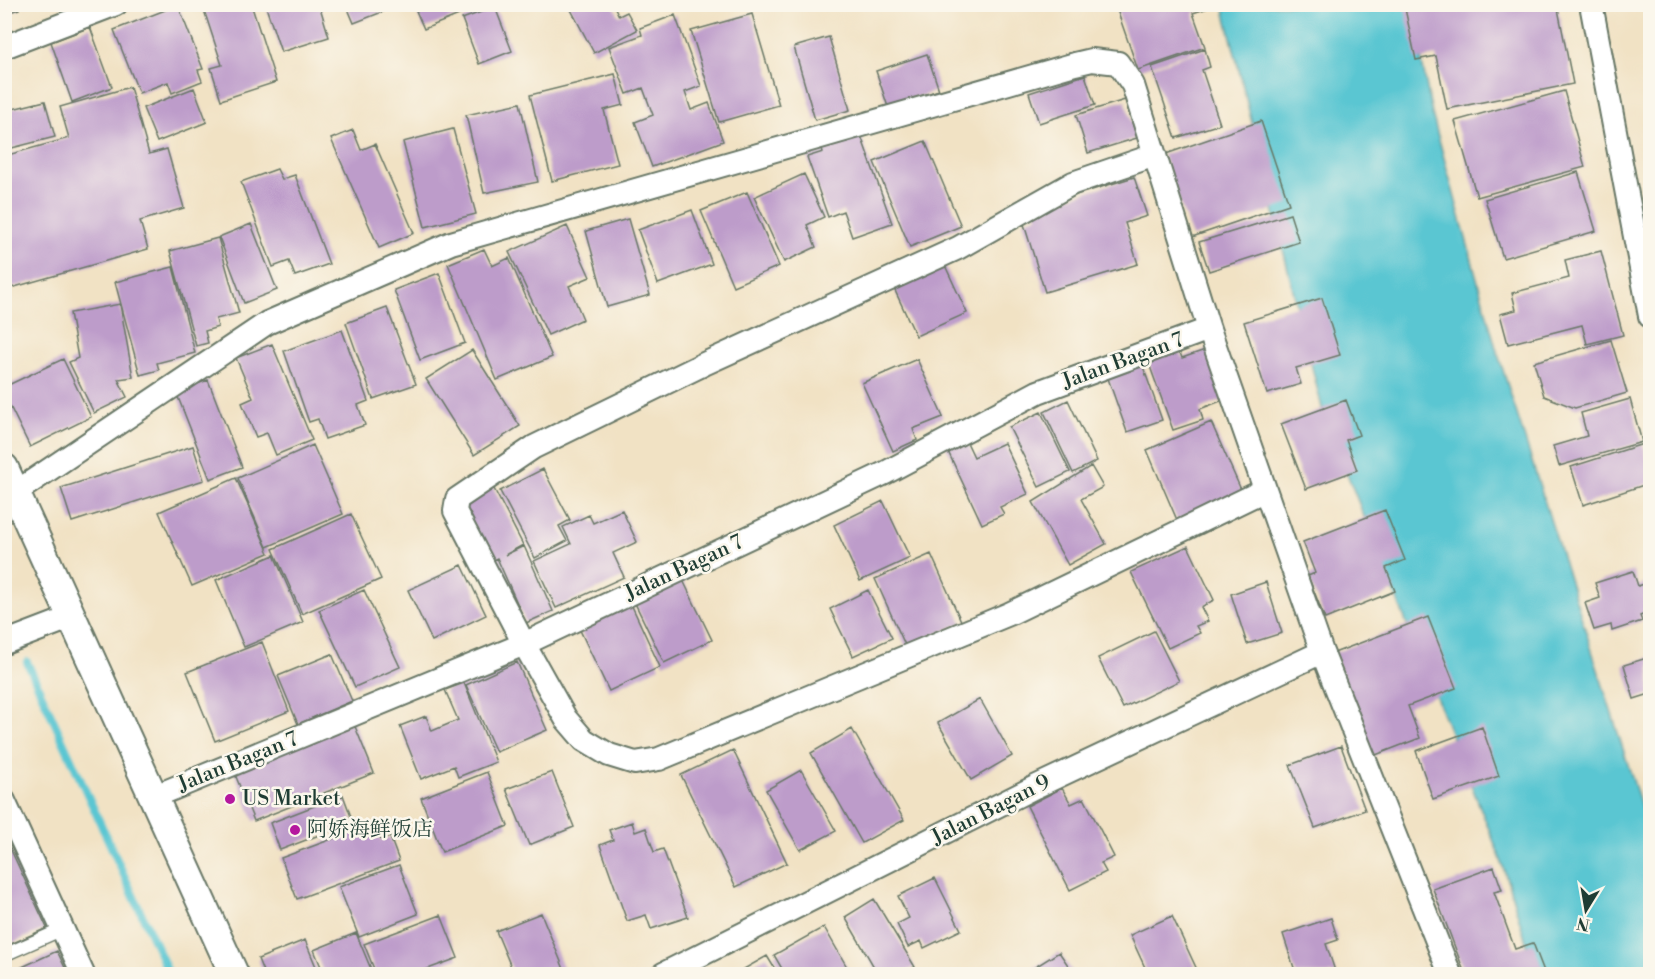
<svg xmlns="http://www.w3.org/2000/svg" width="1655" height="979" font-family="'Libre Bodoni','Noto Serif SC',serif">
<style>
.water{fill:#5ac6d2;stroke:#3c8283;stroke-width:1.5}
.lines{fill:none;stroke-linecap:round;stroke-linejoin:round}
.stream{stroke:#5ac6d2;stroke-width:8}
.building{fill:#bd9cca}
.service-casing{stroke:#687766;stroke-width:15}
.minor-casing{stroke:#687766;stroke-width:26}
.tertiary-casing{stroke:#687766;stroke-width:32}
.service{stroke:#fff;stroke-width:12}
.minor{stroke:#fff;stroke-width:22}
.tertiary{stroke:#fff;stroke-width:28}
.poi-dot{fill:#b5179e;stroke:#fbf7ec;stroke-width:2}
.labels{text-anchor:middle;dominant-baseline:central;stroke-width:5;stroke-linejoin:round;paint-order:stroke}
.street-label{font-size:21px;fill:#1f3d34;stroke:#fbf7ec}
.poi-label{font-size:21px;fill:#1f3d34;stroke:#fbf7ec;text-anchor:start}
</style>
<rect width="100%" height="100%" fill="#fbf7ec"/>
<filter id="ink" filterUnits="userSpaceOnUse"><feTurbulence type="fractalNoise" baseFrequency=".0167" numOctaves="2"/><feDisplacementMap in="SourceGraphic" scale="12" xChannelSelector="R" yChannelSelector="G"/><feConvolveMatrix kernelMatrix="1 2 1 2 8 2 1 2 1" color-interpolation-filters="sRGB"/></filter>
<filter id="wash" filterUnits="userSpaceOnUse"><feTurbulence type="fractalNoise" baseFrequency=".008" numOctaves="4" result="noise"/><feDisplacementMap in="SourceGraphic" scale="24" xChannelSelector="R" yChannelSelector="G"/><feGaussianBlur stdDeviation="1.35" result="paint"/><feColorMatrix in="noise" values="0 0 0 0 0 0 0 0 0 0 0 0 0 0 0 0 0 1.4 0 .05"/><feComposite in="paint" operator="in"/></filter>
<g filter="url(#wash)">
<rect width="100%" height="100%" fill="#f1e2c4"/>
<path class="water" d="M 1223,5 L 1411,5 L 1432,114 L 1496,348 L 1650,834 L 1650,974 L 1536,974 L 1500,857 L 1324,416 Z"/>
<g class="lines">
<path class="stream" d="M 27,662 L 169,974"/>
</g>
<g id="blocks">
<path class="building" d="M 4,4 L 17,4 L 19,9 L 4,14 Z
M 202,4 L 251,4 L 276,82 L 221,100 L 211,68 L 222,65 Z
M 265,4 L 319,4 L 329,37 L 281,52 Z
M 346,4 L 400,4 L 400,5 L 354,23 Z
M 413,4 L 484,4 L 484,5 L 424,29 Z
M 568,4 L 613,4 L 619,16 L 627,12 L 637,30 L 594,53 Z
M 1115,4 L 1210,4 L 1211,7 L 1193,13 L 1205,47 L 1138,70 Z
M 1404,4 L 1557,4 L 1573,84 L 1447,109 L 1436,56 L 1416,60 Z
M 178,5 L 203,69 L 198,70 L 202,81 L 172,93 L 168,82 L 139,93 L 114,30 Z
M 495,7 L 512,51 L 479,64 L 462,19 Z
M 752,14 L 779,105 L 719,122 L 691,31 Z
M 675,15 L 701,86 L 685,92 L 691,110 L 709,103 L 723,141 L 652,167 L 635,122 L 653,115 L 643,88 L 627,94 L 609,47 L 642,35 L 640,28 Z
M 90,27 L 112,87 L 72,102 L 51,42 Z
M 829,37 L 850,110 L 815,120 L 794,47 Z
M 1205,49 L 1210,67 L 1202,70 L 1220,124 L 1176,138 L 1152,67 Z
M 927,54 L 939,90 L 888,107 L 876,71 Z
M 615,74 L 623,105 L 604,110 L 618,164 L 552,181 L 530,95 Z
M 1085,75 L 1095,105 L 1039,123 L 1029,93 Z
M 130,87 L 149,154 L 167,149 L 184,208 L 140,221 L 148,249 L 4,290 L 4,156 L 69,138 L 60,107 Z
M 194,88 L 207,122 L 157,142 L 143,108 Z
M 1564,91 L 1585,167 L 1477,197 L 1455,121 Z
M 1125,100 L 1137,138 L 1088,153 L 1076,115 Z
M 45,101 L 55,137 L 4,150 L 4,111 Z
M 520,103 L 538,182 L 484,193 L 466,115 Z
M 1261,121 L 1289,204 L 1192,237 L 1163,155 Z
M 453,129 L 476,214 L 425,227 L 403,142 Z
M 353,130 L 361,150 L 375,144 L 414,233 L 379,248 L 331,139 Z
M 859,130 L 892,223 L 852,237 L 843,211 L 828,217 L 807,157 L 823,152 L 820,143 Z
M 925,141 L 961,226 L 910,247 L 874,162 Z
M 277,169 L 282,179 L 295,175 L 329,264 L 295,276 L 289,261 L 273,267 L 241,182 Z
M 1578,172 L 1596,231 L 1503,258 L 1485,199 Z
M 804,174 L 824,217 L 807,225 L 816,247 L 784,262 L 754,197 Z
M 1134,177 L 1147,216 L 1125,223 L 1138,264 L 1045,292 L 1023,221 L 1037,217 L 1034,208 Z
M 747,192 L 779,266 L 733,286 L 701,211 Z
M 692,210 L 712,264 L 658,284 L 638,230 Z
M 1290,214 L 1299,242 L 1209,271 L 1199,242 Z
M 628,219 L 650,295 L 607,307 L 586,231 Z
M 251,224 L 277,290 L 244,303 L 219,237 Z
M 567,226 L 590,277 L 569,286 L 583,319 L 548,335 L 509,252 Z
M 218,238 L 239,313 L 216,319 L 218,327 L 205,331 L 208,343 L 196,346 L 170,251 Z
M 484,249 L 492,266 L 509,258 L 552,357 L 497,380 L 448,264 Z
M 1601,251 L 1623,335 L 1587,344 L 1582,325 L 1508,344 L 1500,314 L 1516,310 L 1512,293 L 1569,278 L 1565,260 Z
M 943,261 L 967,313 L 916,336 L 892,284 Z
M 173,267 L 195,353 L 157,363 L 159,370 L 140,375 L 115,282 Z
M 439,273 L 465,343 L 420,360 L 394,290 Z
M 1322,298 L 1340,355 L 1296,368 L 1301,384 L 1267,394 L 1244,322 Z
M 120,304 L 133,377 L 118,379 L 127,397 L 94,413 L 69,362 L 78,358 L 70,313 Z
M 387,308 L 416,384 L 373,399 L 346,323 Z
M 342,330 L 368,401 L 358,405 L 365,425 L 325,439 L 318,419 L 309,422 L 284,351 Z
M 1611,340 L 1627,393 L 1575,408 L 1544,396 L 1534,362 Z
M 272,344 L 312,440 L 276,455 L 267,433 L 256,437 L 242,403 L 253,398 L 236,358 Z
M 1208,349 L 1226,399 L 1200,409 L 1203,420 L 1173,430 L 1148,361 L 1179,350 L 1182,358 Z
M 472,350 L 520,426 L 474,455 L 426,379 Z
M 1140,358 L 1162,420 L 1127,432 L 1105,370 Z
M 63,359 L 91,417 L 30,447 L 4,394 L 4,387 Z
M 917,359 L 943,417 L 913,429 L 917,440 L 893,451 L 862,383 Z
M 208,380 L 242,467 L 210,479 L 176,392 Z
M 1630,399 L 1642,442 L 1559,466 L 1553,446 L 1587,436 L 1581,413 Z
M 1068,400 L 1097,461 L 1073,473 L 1044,412 Z
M 1346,400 L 1359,435 L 1346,440 L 1357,470 L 1306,489 L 1281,424 Z
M 1041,412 L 1070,472 L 1039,487 L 1009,427 Z
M 1211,422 L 1242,492 L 1177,520 L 1147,450 Z
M 964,436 L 974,457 L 1004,443 L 1028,494 L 1000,507 L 1004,514 L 982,524 L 945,445 Z
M 1643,444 L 1650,468 L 1650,483 L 1583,505 L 1571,467 Z
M 313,445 L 343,514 L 267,547 L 238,478 Z
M 193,446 L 204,480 L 72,522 L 61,488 Z
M 1091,466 L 1103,487 L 1081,499 L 1106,544 L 1068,565 L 1033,502 Z
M 543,469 L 570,520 L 559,526 L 567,541 L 535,558 L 500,491 Z
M 236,478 L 269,553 L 192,586 L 159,512 Z
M 491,483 L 523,545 L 505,555 L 524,546 L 553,611 L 526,623 L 497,558 L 491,561 L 459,499 Z
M 883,501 L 910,558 L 860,581 L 834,525 Z
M 622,510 L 637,542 L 613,553 L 624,577 L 556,608 L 534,561 L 571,544 L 563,527 L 589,515 L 593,523 Z
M 1385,510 L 1405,560 L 1386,568 L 1395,591 L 1325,619 L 1308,576 L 1315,573 L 1303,542 Z
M 351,514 L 381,579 L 302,614 L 273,549 Z
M 1188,546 L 1214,600 L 1201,607 L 1208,621 L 1196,626 L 1200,633 L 1168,648 L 1131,572 Z
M 931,554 L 962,623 L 906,647 L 875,579 Z
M 274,555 L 303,622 L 244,647 L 216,580 Z
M 462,565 L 486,615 L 432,641 L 408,590 Z
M 1633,571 L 1638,586 L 1650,582 L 1650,612 L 1640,616 L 1642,621 L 1612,631 L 1611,625 L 1594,630 L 1585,603 L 1600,598 L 1595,583 Z
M 681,576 L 712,640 L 664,663 L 633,599 Z
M 1266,582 L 1282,633 L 1247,644 L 1231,594 Z
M 364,590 L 400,667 L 355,687 L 319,610 Z
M 868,590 L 892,638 L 853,656 L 830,609 Z
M 631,604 L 660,667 L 609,691 L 579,628 Z
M 1428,617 L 1456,688 L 1408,706 L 1420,738 L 1373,756 L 1334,653 Z
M 1154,631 L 1179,681 L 1123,708 L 1098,658 Z
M 262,642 L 289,711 L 215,741 L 187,672 Z
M 332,654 L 352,701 L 298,724 L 278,676 Z
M 1650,657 L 1650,694 L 1634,699 L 1624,665 Z
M 517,662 L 547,730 L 496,752 L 466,685 Z
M 464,683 L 496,762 L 458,777 L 454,766 L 421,779 L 400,726 L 426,716 L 432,731 L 458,720 L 445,690 Z
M 980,699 L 1012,756 L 971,780 L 938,723 Z
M 352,719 L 374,773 L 254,821 L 232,767 Z
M 1482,727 L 1499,776 L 1433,799 L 1416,751 Z
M 852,729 L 904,820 L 862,843 L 811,753 Z
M 1341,746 L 1365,810 L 1315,828 L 1290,765 Z
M 733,750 L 787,863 L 736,887 L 681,775 Z
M 801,770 L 836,831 L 800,850 L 766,790 Z
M 487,772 L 508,826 L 442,852 L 421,798 Z
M 552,772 L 574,827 L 529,845 L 506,789 Z
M 1062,788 L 1071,804 L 1084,798 L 1114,857 L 1101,863 L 1106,872 L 1070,890 L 1027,806 Z
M 343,795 L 353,822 L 280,850 L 270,823 Z
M 632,822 L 635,832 L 646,828 L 654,852 L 663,849 L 688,917 L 651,929 L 646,915 L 627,921 L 600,845 L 613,840 L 609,830 Z
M 375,823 L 381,840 L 390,837 L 399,861 L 297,899 L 281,858 Z
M 4,835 L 47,928 L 4,947 Z
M 399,865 L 418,914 L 359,937 L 339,887 Z
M 1494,867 L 1502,890 L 1494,892 L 1515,949 L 1533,943 L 1545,974 L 1465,974 L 1433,889 Z
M 935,878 L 961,930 L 924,948 L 921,941 L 908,947 L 897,924 L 909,918 L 898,896 Z
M 874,899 L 915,967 L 902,974 L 878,974 L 845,917 Z
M 541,913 L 566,974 L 514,974 L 496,931 Z
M 441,915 L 458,958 L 414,974 L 376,974 L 364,944 Z
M 1172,916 L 1199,974 L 1148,974 L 1130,935 Z
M 1331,918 L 1338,940 L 1326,944 L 1336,974 L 1296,974 L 1283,934 Z
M 824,927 L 851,974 L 785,974 L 774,955 Z
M 356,933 L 373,974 L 324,974 L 314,950 Z
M 305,940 L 319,974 L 264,974 L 258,959 Z
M 57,951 L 68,974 L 7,974 Z
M 1059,952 L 1074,974 L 1024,974 Z
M 767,956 L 778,974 L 735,974 Z"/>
</g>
</g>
<g filter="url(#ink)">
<use href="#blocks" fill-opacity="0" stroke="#687766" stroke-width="1.5"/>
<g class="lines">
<g class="service-casing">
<path id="service" d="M 4,955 L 63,929"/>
</g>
<g class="minor-casing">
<path id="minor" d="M 1591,4 L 1650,316
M 4,47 L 116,4
M 1155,155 L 1073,183 L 958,248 L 704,364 L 534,447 L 457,499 L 455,511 L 524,644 L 566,719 L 584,740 L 609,755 L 635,763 L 659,759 L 1009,614 L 1265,490
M 16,492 L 267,323 L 451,243 L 1075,64 L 1092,60 L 1118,63 L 1133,85 L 1209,329 L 1322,652 L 1450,974
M 4,643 L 72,617
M 153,797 L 524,644 L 885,473 L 1038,392 L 1209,329
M 4,801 L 83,974
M 663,974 L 1035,787 L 1322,652"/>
</g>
<g class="tertiary-casing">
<path id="tertiary" d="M 4,468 L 234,974"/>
</g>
<use href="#service" class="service"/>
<use href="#minor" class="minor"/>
<use href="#tertiary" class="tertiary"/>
</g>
</g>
<g class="poi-dot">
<circle cx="230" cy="799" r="6"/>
<circle cx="295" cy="830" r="6"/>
</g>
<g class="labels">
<g class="street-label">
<text transform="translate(1123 361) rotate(-20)">Jalan Bagan 7</text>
<text transform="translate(684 568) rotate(-25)">Jalan Bagan 7</text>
<text transform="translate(238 762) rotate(-22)">Jalan Bagan 7</text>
<text transform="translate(991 810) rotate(-27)">Jalan Bagan 9</text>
</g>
<g class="poi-label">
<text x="242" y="799">US Market</text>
<text x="307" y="830">阿娇海鲜饭店</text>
</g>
</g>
<rect width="1655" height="979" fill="none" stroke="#fbf7ec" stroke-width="24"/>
<g transform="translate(1586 910) rotate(191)" stroke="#fbf7ec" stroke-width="4.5" paint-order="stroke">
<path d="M0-4.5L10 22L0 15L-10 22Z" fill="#1f3d34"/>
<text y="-9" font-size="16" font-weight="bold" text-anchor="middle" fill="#1f3d34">N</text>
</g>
</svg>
